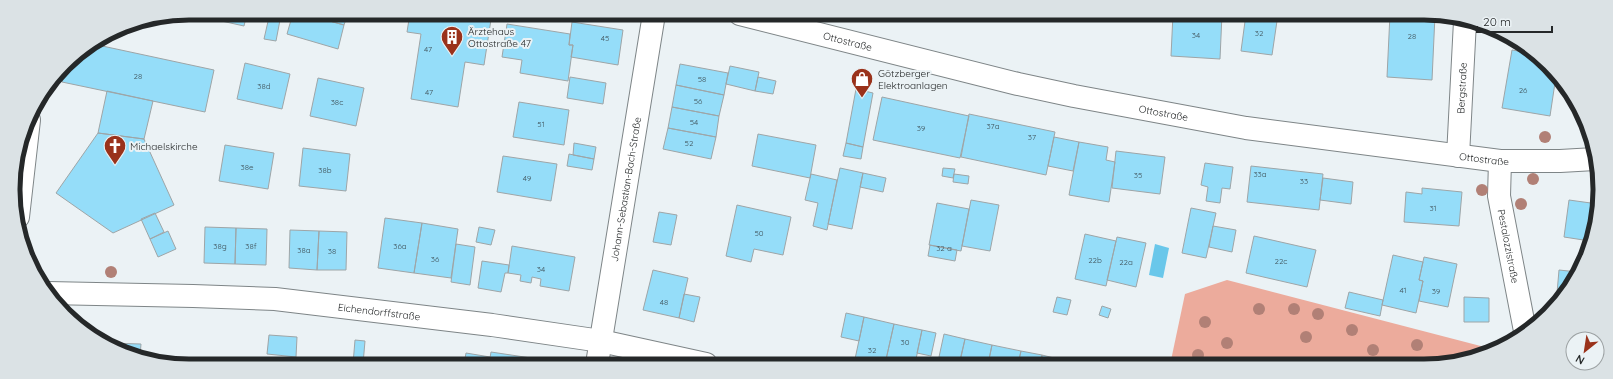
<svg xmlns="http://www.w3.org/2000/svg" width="1613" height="379" font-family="Quicksand,sans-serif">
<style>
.green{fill:#ecab9c}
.water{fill:#69c7ea}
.building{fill:#95ddf9;stroke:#9ea5a7}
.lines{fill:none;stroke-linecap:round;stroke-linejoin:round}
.street-casing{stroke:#7e8587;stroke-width:24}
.secondary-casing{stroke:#7e8587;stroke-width:24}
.street{stroke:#fff;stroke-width:22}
.secondary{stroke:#fff;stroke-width:22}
.tree{fill:#b18076}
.labels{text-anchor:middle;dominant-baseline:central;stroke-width:4;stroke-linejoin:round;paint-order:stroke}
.number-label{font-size:8px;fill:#41555d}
.poi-label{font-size:10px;fill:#252829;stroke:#ebf2f5;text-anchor:start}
.street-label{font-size:10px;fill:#252829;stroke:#ebf2f5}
.rim{fill:none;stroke:#252829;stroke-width:5}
</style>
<rect width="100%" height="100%" fill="#ebf2f5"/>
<path class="green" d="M 1227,280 L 1496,350 L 1446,365 L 1170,365 L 1185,294 Z"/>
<path class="water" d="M 1155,244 L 1169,248 L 1163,278 L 1149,275 Z"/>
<path class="building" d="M 190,13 L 218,13 L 217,20 Z
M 218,13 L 247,13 L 244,26 L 217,20 Z
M 293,13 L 301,13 L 344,25 L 338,49 L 287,34 Z
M 301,13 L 348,13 L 344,25 Z
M 410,13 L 492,13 L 484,65 L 465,62 L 458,107 L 411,99 L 421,34 L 407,32 Z
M 1090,14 L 1151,14 L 1151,17 Z
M 1173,14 L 1222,14 L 1220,59 L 1171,56 Z
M 1246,14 L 1278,14 L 1272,55 L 1241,51 Z
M 1390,14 L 1435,15 L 1432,80 L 1387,77 Z
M 269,17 L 280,20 L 276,41 L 264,39 Z
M 572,22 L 623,30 L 618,65 L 571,57 L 573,45 L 569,45 Z
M 507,24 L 570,34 L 569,45 L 573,45 L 568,81 L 520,73 L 522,60 L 502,57 Z
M 1519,43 L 1531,53 L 1517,51 Z
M 93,44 L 214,70 L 205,112 L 62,82 L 65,67 L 73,57 Z
M 1512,50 L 1531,53 L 1556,76 L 1550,116 L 1502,108 Z
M 245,63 L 290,74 L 282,109 L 237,99 Z
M 680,64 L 728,73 L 724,95 L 676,85 Z
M 730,66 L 759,72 L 755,91 L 726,84 Z
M 570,77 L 606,83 L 603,104 L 567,98 Z
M 758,77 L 776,81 L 773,94 L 755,91 Z
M 318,78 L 364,88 L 356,126 L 310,116 Z
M 676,85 L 724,95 L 719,116 L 672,107 Z
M 856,89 L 873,93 L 863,147 L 846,143 Z
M 107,91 L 153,101 L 144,139 L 98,133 Z
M 882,97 L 969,116 L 960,158 L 873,140 Z
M 519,102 L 569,110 L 564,145 L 513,137 Z
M 672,107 L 719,116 L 716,137 L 668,128 Z
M 969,114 L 1055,132 L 1046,175 L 961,157 Z
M 668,128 L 716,137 L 711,159 L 663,149 Z
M 98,133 L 144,139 L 174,205 L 113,233 L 56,193 Z
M 758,134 L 816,145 L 810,178 L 752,166 Z
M 1054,137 L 1079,142 L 1073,171 L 1048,166 Z
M 1079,142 L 1108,147 L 1106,160 L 1115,162 L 1109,202 L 1069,195 Z
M 574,143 L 596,147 L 594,159 L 573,155 Z
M 846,143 L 863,147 L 861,159 L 843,156 Z
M 225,145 L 274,153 L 268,189 L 219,181 Z
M 303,148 L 350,154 L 346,191 L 299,186 Z
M 1116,151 L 1165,157 L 1160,194 L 1112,188 Z
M 569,154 L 594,159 L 592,170 L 567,166 Z
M 503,156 L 557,164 L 551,201 L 497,192 Z
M 1205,163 L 1233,167 L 1230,189 L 1222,188 L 1220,203 L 1206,201 L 1208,187 L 1201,185 Z
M 1251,166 L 1323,174 L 1319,210 L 1247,202 Z
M 840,168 L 863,173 L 852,229 L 828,224 Z
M 943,168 L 955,169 L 953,178 L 942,176 Z
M 863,173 L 886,178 L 883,192 L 860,187 Z
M 811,174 L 837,180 L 827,230 L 813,226 L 818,203 L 805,200 Z
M 954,174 L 969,176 L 968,184 L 953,182 Z
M 1323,178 L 1353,182 L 1351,204 L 1320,200 Z
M 1422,188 L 1462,192 L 1459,226 L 1404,222 L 1406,192 L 1422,194 Z
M 971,200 L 999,205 L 990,251 L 962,246 Z
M 1569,200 L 1598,204 L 1598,213 L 1590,241 L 1564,237 Z
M 937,203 L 969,209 L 961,251 L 929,245 Z
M 737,205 L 791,217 L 783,255 L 754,249 L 751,262 L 726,256 Z
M 1191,208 L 1216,213 L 1206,258 L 1182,253 Z
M 659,212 L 677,215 L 671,245 L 653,242 Z
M 155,213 L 164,232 L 150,239 L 141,219 Z
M 385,218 L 422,223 L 414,273 L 378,268 Z
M 422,223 L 458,229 L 451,278 L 414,273 Z
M 1213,226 L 1236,230 L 1232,252 L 1209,247 Z
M 205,227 L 236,228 L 235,264 L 204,263 Z
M 479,227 L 495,230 L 491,245 L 476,242 Z
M 236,228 L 267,229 L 266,265 L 235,264 Z
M 290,230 L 319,231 L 317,270 L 289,268 Z
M 168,231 L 176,249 L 158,257 L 150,239 Z
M 319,231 L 347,232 L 346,270 L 317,270 Z
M 1085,234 L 1116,241 L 1106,286 L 1075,279 Z
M 1254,236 L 1316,250 L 1307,287 L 1246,273 Z
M 1117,237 L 1146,243 L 1136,287 L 1107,280 Z
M 456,244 L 475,247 L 470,285 L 451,282 Z
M 930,245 L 957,250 L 955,261 L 928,256 Z
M 512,246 L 575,257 L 569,291 L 540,286 L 541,279 L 532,277 L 531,283 L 520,281 L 521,275 L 508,273 Z
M 1393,255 L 1423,262 L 1419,280 L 1423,281 L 1416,313 L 1382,305 Z
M 1424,257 L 1457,264 L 1448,307 L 1419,301 L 1423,281 L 1419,280 Z
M 482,261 L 509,265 L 508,273 L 505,273 L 501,292 L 478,288 Z
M 653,270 L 688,278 L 679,318 L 643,310 Z
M 1559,270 L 1578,272 L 1563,293 L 1557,293 Z
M 1349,292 L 1383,300 L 1380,316 L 1345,308 Z
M 684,294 L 700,297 L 694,322 L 679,318 Z
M 1057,297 L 1071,300 L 1067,315 L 1053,312 Z
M 1464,297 L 1489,298 L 1489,322 L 1464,322 Z
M 1102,306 L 1111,309 L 1108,318 L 1099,315 Z
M 846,313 L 864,317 L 859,341 L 841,337 Z
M 864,317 L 894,324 L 885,364 L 855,359 Z
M 894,324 L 922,330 L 915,364 L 885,364 Z
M 922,330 L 936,333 L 931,356 L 917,353 Z
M 944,334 L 965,339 L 960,362 L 939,357 Z
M 269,335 L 297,337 L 296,357 L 267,354 Z
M 965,339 L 992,345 L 988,364 L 959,364 Z
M 355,340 L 365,341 L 363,364 L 353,364 Z
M 107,343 L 141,344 L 140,356 L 107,344 Z
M 992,345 L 1021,351 L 1018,364 L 988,364 Z
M 1021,351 L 1042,355 L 1041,364 L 1018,364 Z
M 491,352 L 531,358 L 530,364 L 489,364 Z
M 466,353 L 490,357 L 489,364 L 464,364 Z
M 1042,355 L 1062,360 L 1061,364 L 1041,364 Z
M 1062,360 L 1085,364 L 1061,364 Z
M 184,362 L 235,364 L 184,364 Z"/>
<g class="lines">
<g class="street-casing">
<g id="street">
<path id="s1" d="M 1458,156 L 1465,21"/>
<path id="s2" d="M 1500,161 L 1499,196 L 1525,331"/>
<path d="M 18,217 L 29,120"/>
<path id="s3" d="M 48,293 L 193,296 L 275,299 L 492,325 L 601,341 L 706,364"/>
<path id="s4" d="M 597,364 L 654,14"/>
</g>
</g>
<g class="secondary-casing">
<g id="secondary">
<path id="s5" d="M 740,14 L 1018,84 L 1074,96 L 1246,128 L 1500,161 L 1560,161 L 1595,159"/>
</g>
</g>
<use href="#street" class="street"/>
<use href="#secondary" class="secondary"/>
</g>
<g class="tree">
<circle cx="1545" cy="137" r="6"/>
<circle cx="1533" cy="179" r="6"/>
<circle cx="1482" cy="190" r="6"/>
<circle cx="1521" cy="204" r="6"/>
<circle cx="111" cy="272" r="6"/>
<circle cx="1259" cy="309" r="6"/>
<circle cx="1294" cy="309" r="6"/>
<circle cx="1318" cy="314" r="6"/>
<circle cx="1205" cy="322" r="6"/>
<circle cx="1352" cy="330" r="6"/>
<circle cx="1306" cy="337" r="6"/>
<circle cx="1227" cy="343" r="6"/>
<circle cx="1417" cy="345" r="6"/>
<circle cx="1373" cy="350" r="6"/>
<circle cx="1198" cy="355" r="6"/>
</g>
<defs>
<g id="building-pin" transform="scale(1.15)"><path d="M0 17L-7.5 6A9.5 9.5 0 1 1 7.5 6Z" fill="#9a321b" stroke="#ebf2f5"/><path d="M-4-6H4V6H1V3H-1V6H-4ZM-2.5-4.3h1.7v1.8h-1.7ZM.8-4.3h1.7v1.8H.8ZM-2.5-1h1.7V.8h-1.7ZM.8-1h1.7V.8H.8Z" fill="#fff"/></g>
<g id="shop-pin" transform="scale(1.15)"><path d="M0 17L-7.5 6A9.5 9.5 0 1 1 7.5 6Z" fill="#9a321b" stroke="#ebf2f5"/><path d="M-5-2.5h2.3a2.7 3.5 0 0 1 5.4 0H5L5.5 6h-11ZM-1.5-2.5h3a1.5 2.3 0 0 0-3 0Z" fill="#fff"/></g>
<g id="church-pin" transform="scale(1.15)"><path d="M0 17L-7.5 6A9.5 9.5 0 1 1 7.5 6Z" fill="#9a321b" stroke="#ebf2f5"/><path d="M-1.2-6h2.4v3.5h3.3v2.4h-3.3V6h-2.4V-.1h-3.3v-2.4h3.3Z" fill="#fff"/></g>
</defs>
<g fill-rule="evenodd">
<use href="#building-pin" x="452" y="37"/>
<use href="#shop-pin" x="862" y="79"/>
<use href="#church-pin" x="115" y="146"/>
</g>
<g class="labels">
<g class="number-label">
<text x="1259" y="33">32</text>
<text x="1196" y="35">34</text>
<text x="1412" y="36">28</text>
<text x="605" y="38">45</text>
<text x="428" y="49">47</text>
<text x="138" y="76">28</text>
<text x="702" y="79">58</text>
<text x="264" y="86">38d</text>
<text x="1523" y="90">26</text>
<text x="429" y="92">47</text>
<text x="698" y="101">56</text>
<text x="337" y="102">38c</text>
<text x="694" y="122">54</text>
<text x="541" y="124">51</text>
<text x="993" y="126">37a</text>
<text x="921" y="128">39</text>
<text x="1032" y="137">37</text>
<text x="689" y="143">52</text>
<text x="247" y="167">38e</text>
<text x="325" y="170">38b</text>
<text x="1260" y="174">33a</text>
<text x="1138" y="175">35</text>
<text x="527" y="178">49</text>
<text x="1304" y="181">33</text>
<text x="1433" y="208">31</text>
<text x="759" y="233">50</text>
<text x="220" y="246">38g</text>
<text x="251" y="246">38f</text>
<text x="400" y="246">36a</text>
<text x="944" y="248">32 a</text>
<text x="304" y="250">38a</text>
<text x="332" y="251">38</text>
<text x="435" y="259">36</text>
<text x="1095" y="260">22b</text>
<text x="1281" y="261">22c</text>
<text x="1126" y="262">22a</text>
<text x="541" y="269">34</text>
<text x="1403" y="290">41</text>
<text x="1436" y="291">39</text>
<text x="664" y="302">48</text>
<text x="905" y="342">30</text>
<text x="872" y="350">32</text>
</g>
<g class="poi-label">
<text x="468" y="31">Ärztehaus<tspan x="468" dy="12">Ottostraße 47</tspan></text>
<text x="878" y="73">Götzberger<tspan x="878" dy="12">Elektroanlagen</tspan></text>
<text x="130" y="146">Michaelskirche</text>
</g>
<g class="street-label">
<text stroke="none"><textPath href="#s5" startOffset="111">Ottostraße</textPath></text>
<text stroke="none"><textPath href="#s1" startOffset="68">Bergstraße</textPath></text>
<text stroke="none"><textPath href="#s5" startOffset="435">Ottostraße</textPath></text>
<text stroke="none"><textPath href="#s5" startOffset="759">Ottostraße</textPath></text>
<text stroke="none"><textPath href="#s4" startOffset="177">Johann-Sebastian-Bach-Straße</textPath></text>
<text stroke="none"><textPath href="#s2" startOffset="86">Pestalozzistraße</textPath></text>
<text stroke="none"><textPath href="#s3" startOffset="332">Eichendorffstraße</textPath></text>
</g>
</g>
<path d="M0 0H1613V379H0ZM189 20H1424A169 169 0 0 1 1593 189V190A169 169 0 0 1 1424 359H189A169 169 0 0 1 20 190V189A169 169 0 0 1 189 20Z" fill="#dbe2e5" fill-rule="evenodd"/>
<path class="rim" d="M189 20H1424A169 169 0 0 1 1593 189V190A169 169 0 0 1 1424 359H189A169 169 0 0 1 20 190V189A169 169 0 0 1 189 20Z"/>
<g transform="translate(1585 351) rotate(210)"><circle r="19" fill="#ebf2f5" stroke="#9ca1a3"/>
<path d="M0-3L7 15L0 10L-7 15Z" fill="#9a321b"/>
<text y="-6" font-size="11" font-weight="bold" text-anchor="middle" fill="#252829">N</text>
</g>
<path d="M1477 26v6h75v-6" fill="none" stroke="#252829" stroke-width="2"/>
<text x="1483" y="26" font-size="12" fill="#252829" stroke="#ebf2f5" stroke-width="3" paint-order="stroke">20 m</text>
</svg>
